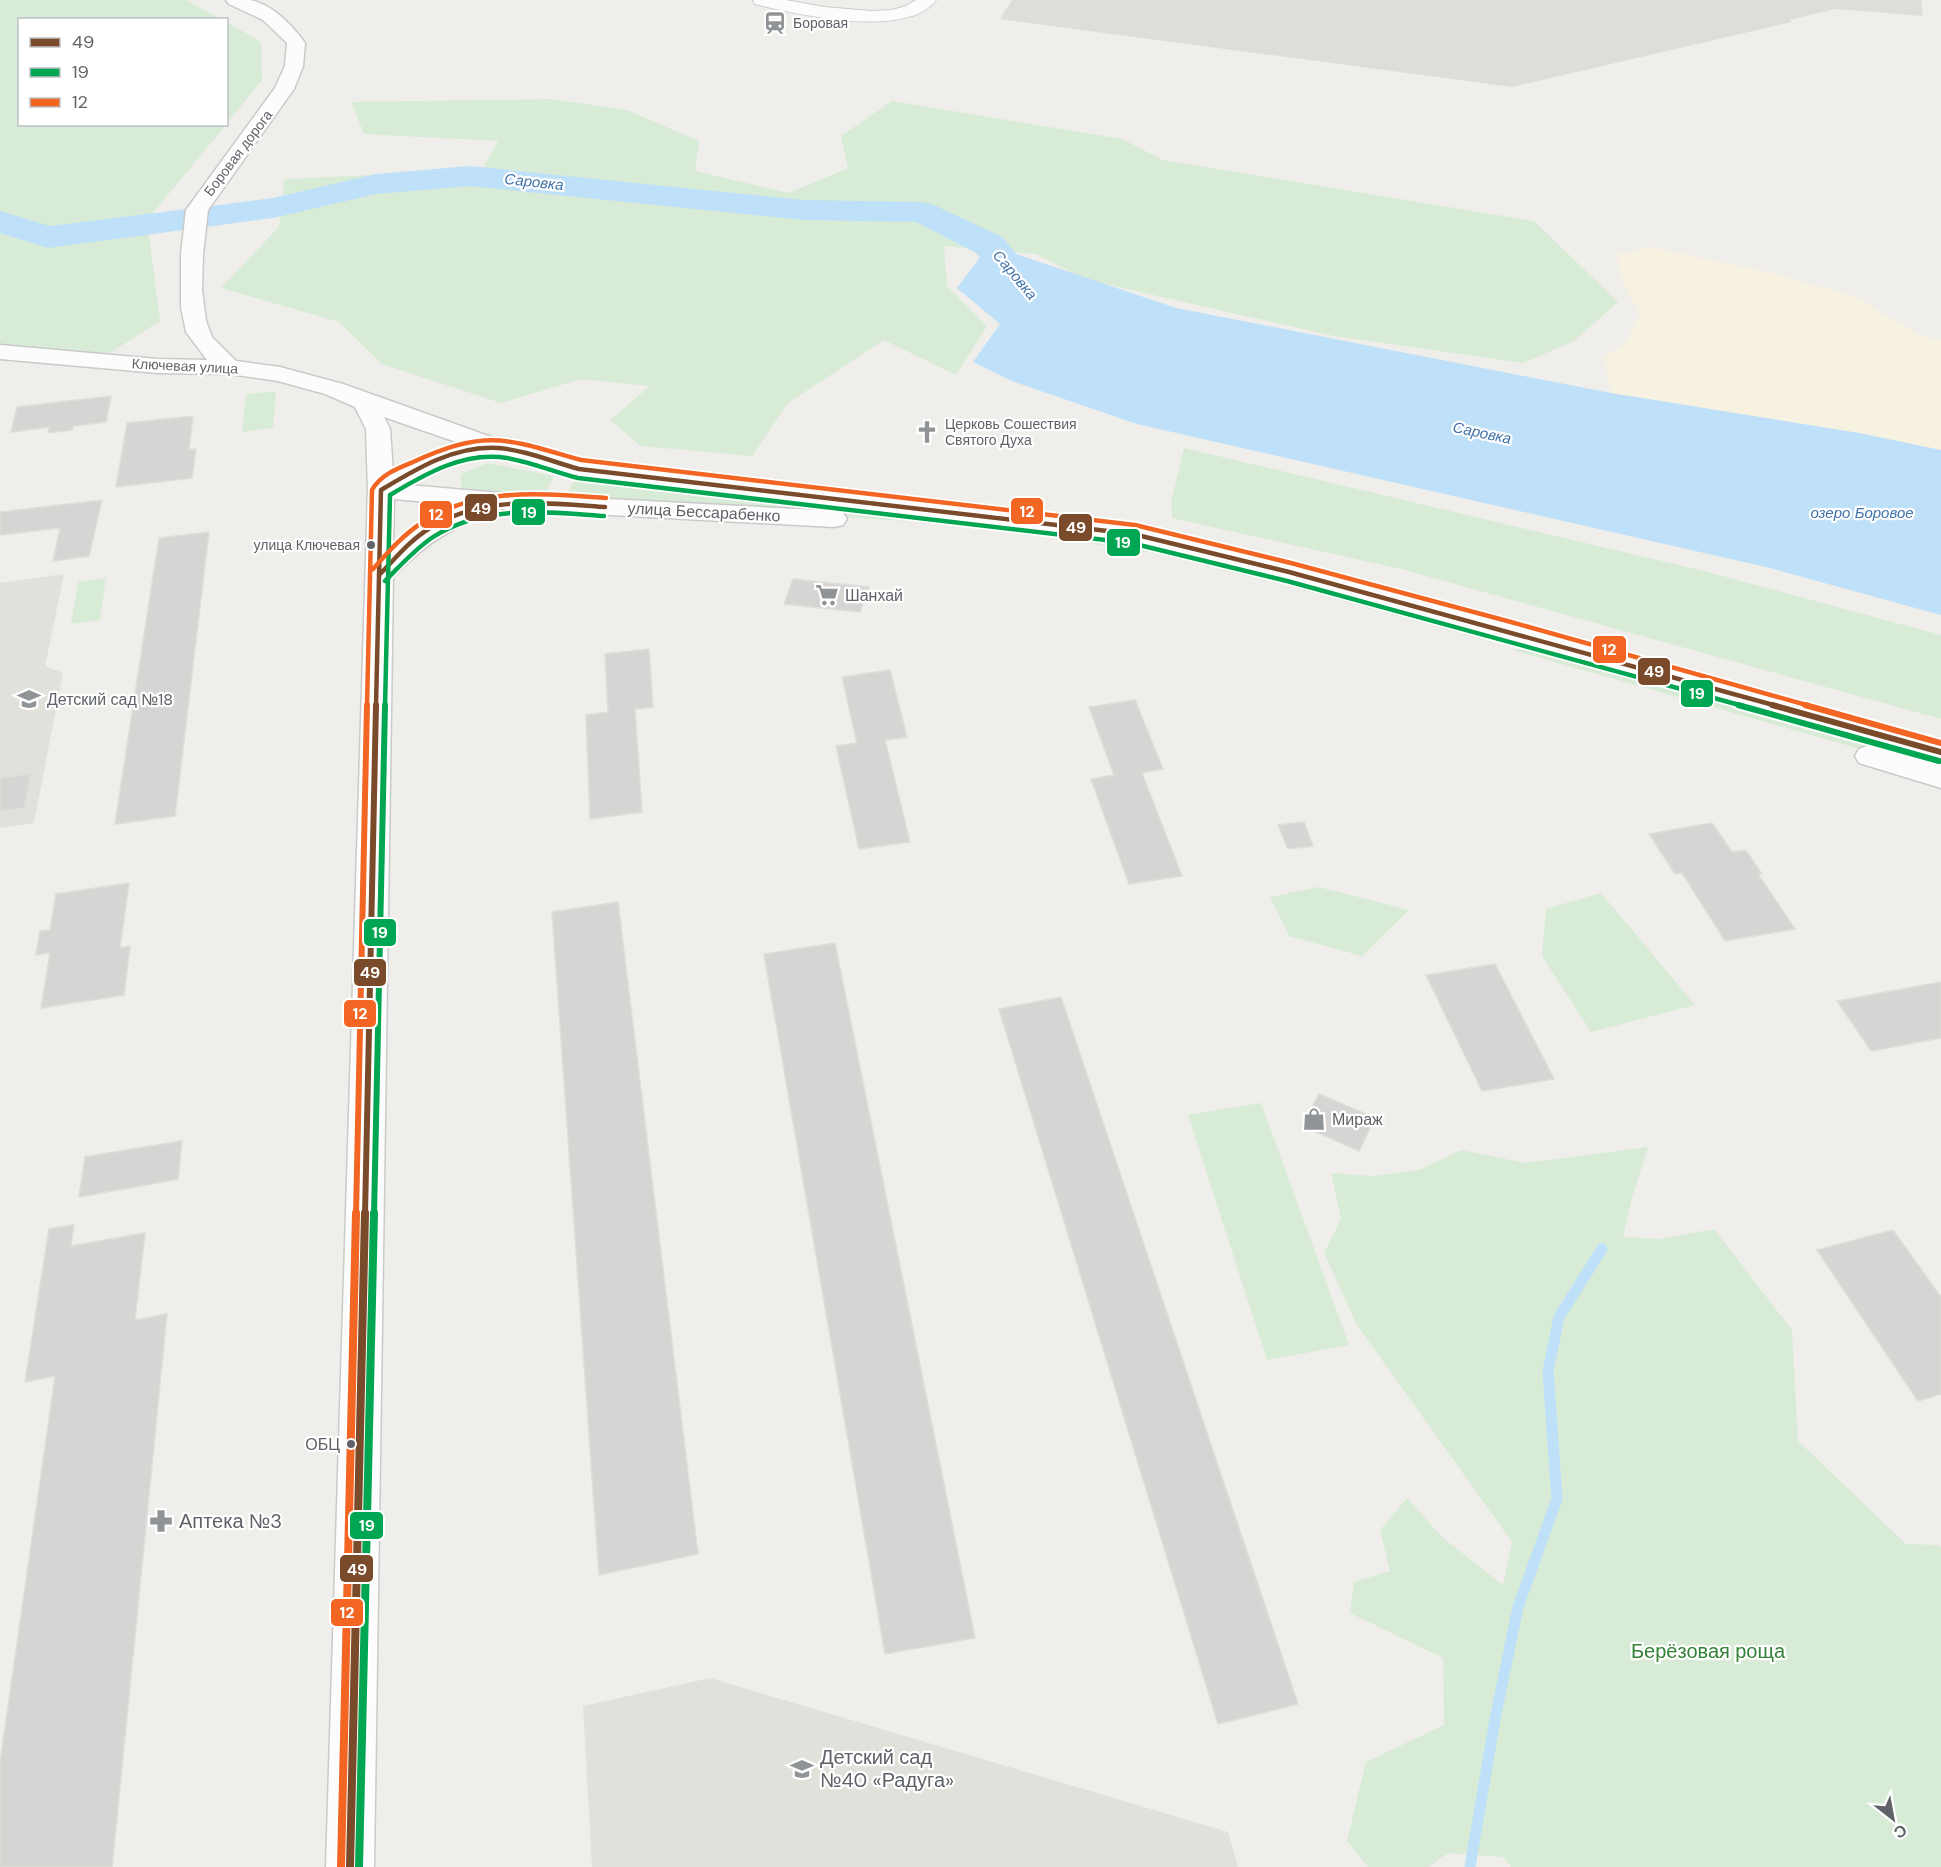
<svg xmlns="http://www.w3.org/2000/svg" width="1941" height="1867" font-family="'DM Sans',sans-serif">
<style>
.industrial{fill:#dfddda}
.education{fill:#e2e0da}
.green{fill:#d8ebd6}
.sand{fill:#f6f1e1}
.water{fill:#bfe0f9}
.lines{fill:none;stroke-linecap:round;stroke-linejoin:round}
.stream{stroke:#bfe0f9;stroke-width:11}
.river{fill:#bfe0f9;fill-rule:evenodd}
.building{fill:#d6d5d3;stroke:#deddd9;stroke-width:1.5}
.street-casing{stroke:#cbcccc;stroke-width:2}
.secondary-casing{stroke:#cacacb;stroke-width:3}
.street{fill:#fdfcfc;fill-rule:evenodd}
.secondary{fill:#fdfcfc;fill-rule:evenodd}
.bus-1-far2-casing{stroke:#fff;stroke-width:8}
.bus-1-far1-casing{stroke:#fff;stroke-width:10}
.bus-1-casing{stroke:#fff;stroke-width:12}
.bus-2-far2-casing{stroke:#fff;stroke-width:8}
.bus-2-far1-casing{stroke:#fff;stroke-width:10}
.bus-2-casing{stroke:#fff;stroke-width:12}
.bus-3-far2-casing{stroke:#fff;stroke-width:8}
.bus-3-far1-casing{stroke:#fff;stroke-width:10}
.bus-3-casing{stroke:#fff;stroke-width:12}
.bus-1-far2{stroke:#7a4b2a;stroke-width:4.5}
.bus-1-far1{stroke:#7a4b2a;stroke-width:6}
.bus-1{stroke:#7a4b2a;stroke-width:8}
.bus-2-far2{stroke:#00a651;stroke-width:4.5}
.bus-2-far1{stroke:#00a651;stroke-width:6}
.bus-2{stroke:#00a651;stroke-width:8}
.bus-3-far2{stroke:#f26522;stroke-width:4.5}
.bus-3-far1{stroke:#f26522;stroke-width:6}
.bus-3{stroke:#f26522;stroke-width:8}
.bus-dot{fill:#5f6368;stroke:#fff;stroke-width:2}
.labels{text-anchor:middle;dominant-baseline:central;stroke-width:4.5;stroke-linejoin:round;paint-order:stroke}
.far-poi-label{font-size:14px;fill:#5f6368;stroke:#fff;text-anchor:start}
.far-street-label{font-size:14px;fill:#5f6368;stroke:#fff}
.bus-label{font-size:14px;fill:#5f6368;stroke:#fff;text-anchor:end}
.far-water-label{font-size:15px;font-style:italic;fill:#4174aa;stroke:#fff}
.street-label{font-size:16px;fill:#5f6368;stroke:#fff}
.poi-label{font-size:16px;fill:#5f6368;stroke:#fff;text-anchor:start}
.near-bus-label{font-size:16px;fill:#5f6368;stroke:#fff;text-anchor:end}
.near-poi-label{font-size:20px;fill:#5f6368;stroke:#fff;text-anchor:start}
.near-park-label{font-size:20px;fill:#348238;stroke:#fff}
.line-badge{stroke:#fff;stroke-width:2}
.badge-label{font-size:16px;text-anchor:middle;font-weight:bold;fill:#fff}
</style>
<rect width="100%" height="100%" fill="#efeeea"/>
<path class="industrial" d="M 1012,0 L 1921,0 L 1923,16 L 1836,9 L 1789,20 L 1792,22 L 1512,87 L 1000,19 Z"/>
<path class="education" d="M 64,574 L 45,666 L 63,673 L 34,823 L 0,828 L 0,583 Z
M 710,1678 L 1228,1832 L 1238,1867 L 592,1867 L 583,1706 Z"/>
<path class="green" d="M 0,0 L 186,0 L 221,19 L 20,20 L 20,124 L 226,125 L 147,220 L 160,321 L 107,355 L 0,347 Z
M 227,22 L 261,42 L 262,80 L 227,123 Z
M 551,99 L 627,110 L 699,141 L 695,171 L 789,193 L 848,168 L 841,136 L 892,101 L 1122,139 L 1163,160 L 1534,221 L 1618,302 L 1574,341 L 1523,363 L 1334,336 L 1087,280 L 1036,254 L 944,246 L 947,286 L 987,326 L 956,375 L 884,340 L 788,403 L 752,456 L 641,446 L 610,420 L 650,386 L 581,379 L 501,403 L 382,364 L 339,322 L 221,288 L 279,227 L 284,179 L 482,170 L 498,141 L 364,134 L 351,102 Z
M 276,391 L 273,428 L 242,432 L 246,394 Z
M 1184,448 L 1708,572 L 1941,635 L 1941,719 L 1401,569 L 1172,518 L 1171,502 Z
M 488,463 L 554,476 L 543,497 L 461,489 L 461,474 Z
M 574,481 L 678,488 L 985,519 L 984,526 L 564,499 Z
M 999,521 L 1128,541 L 1271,573 L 1267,581 L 1158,554 L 997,528 Z
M 106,578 L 100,620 L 71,624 L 78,582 Z
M 1296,580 L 1495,635 L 1492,642 L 1292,587 Z
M 1518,643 L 1597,663 L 1941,761 L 1941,772 L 1516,651 Z
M 1319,887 L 1409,910 L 1362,956 L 1289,936 L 1270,897 Z
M 1601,893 L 1695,1005 L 1591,1032 L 1542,956 L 1546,909 Z
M 1261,1103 L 1349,1345 L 1267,1360 L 1188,1115 Z
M 1648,1147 L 1632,1198 L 1623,1237 L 1661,1239 L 1714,1229 L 1792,1330 L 1798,1441 L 1906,1544 L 1937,1545 L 1941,1547 L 1941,1867 L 1511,1867 L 1503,1857 L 1448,1853 L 1428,1867 L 1368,1867 L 1347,1841 L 1366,1762 L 1444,1725 L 1443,1658 L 1350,1613 L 1354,1582 L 1390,1571 L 1380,1530 L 1407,1498 L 1443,1538 L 1503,1585 L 1512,1542 L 1357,1325 L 1324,1253 L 1341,1219 L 1331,1173 L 1372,1176 L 1419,1170 L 1461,1150 L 1525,1163 Z"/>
<path class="sand" d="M 1650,247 L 1760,270 L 1854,296 L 1923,337 L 1941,340 L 1941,450 L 1859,433 L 1611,393 L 1604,358 L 1626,342 L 1640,314 L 1624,285 L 1616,255 Z"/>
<path class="water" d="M 989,245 L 1176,308 L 1611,393 L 1859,433 L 1941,450 L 1941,615 L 1770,568 L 1137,424 L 1012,381 L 973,362 L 1000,324 L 957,288 Z"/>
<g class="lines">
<path class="stream" d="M 1470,1867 L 1495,1719 L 1518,1607 L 1557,1499 L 1548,1371 L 1559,1317 L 1602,1249"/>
<path class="river" d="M 470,166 L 803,200 L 922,202 L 934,205 L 1002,237 L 1057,302 L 1051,310 L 1038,313 L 1025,310 L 976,253 L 916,222 L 803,220 L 470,186 L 376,194 L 273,218 L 48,248 L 0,233 L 0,211 L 50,226 L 273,198 L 376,174 Z"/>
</g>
<path class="building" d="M 111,396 L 106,422 L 73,426 L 72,430 L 48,433 L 49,427 L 11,432 L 17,407 Z
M 193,416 L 189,450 L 196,449 L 192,478 L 116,487 L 127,423 Z
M 102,500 L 89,556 L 53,561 L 60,528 L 0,535 L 0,512 Z
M 209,532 L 175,816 L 115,824 L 159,538 Z
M 793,579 L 869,587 L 860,612 L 784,604 Z
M 649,649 L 653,707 L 635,709 L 642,812 L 590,819 L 586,715 L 608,712 L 605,654 Z
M 890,670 L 907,737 L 885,740 L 910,842 L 859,849 L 836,746 L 857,743 L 842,677 Z
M 1135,700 L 1163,769 L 1142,773 L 1182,876 L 1129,884 L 1091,779 L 1114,775 L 1089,707 Z
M 31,774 L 24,808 L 0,811 L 0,778 Z
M 1304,822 L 1313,846 L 1288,849 L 1278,825 Z
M 1712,823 L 1732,852 L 1746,850 L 1762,874 L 1758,874 L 1795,929 L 1725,941 L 1682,873 L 1675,874 L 1649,834 Z
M 129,883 L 120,948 L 130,946 L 124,995 L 41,1008 L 50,953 L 36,955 L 40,931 L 50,930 L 56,894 Z
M 618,902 L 698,1554 L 599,1575 L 552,912 Z
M 835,943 L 975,1638 L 885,1654 L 764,954 Z
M 1495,964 L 1554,1079 L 1482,1091 L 1426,975 Z
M 1941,982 L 1941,1038 L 1871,1051 L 1837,1001 Z
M 1061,997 L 1298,1704 L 1218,1724 L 999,1009 Z
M 1319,1094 L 1375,1118 L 1359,1151 L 1302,1126 Z
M 182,1141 L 178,1179 L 79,1197 L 85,1157 Z
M 74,1225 L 71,1246 L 145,1233 L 135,1320 L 167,1314 L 112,1867 L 0,1867 L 0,1763 L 55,1376 L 25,1382 L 49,1229 Z
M 1893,1230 L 1941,1297 L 1941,1394 L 1918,1401 L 1817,1250 Z"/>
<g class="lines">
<g class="street-casing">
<path id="street" d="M 753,0 L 786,0 L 824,7 L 871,11 L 892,10 L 906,6 L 916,0 L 936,0 C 907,40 796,14 755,4 Z"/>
</g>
<g class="secondary-casing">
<path id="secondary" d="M 226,0 C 234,0 243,0 250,0 C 273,5 292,25 305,43 L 303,66 L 294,89 L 208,210 L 203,254 L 202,290 L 206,321 L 212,337 L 236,361 L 280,367 L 343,384 L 508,443 L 580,461 L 1133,526 L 1289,563 L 1509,622 L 1941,742 L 1941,762 L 1499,637 L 1285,580 L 1133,542 L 995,524 L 579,477 L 496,455 L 458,462 L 408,485 L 514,494 L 834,511 L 843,513 L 847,519 L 843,525 L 834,527 L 501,509 L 499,512 C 455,523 424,545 393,577 L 374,1867 L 326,1867 L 368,490 L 366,429 L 355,407 L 325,394 L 278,381 L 229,374 L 158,373 L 0,359 L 0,345 L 158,359 L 207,360 L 186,332 L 181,307 L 181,254 L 186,210 L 275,88 L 285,66 L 287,43 L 263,20 L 229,4 ZM 384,417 L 465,445 L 426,456 L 393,472 L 390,429 ZM 394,499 L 462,505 L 433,517 L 393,546 Z
M 1870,745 L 1941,766 L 1941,788 L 1859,763 L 1855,756 L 1859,749 Z"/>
</g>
<use href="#street" class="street"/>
<use href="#secondary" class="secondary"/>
<g class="bus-1-far2-casing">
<path id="bus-1-far2" d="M 379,575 C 395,559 410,540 430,528 C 482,495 546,503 605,507
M 376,706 L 381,490 C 416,469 455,445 498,448 C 525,450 553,462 579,469 L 1133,534 L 1289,572 L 1777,706"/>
</g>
<g class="bus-1-far1-casing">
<path id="bus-1-far1" d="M 1772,705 L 1941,752
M 365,1215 L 376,705"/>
</g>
<g class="bus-1-casing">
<path id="bus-1" d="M 350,1867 L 365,1213"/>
</g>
<g class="bus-2-far2-casing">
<path id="bus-2-far2" d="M 385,581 C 400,566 415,549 433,537 C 484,504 546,512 604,516
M 385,706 L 390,495 C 425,474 464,451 507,458 C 531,462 554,472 578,478 L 1131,543 L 1287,581 L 1743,706"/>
</g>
<g class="bus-2-far1-casing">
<path id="bus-2-far1" d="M 1738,705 L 1939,761
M 374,1215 L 385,705"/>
</g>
<g class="bus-2-casing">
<path id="bus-2" d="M 359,1867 L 374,1213"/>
</g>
<g class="bus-3-far2-casing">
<path id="bus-3-far2" d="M 373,569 C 388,552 404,534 423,522 C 478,486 544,494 606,498
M 367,706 L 372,490 C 380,475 398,468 413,462 C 488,428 506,439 581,460 L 1135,525 L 1291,563 L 1511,622 L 1810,706"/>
</g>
<g class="bus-3-far1-casing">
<path id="bus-3-far1" d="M 1805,705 L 1941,743
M 356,1215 L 367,705"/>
</g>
<g class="bus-3-casing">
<path id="bus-3" d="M 341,1867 L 356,1213"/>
</g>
<use href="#bus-1-far2" class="bus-1-far2"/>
<use href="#bus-1-far1" class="bus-1-far1"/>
<use href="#bus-1" class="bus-1"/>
<use href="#bus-2-far2" class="bus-2-far2"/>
<use href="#bus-2-far1" class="bus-2-far1"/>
<use href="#bus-2" class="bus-2"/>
<use href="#bus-3-far2" class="bus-3-far2"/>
<use href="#bus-3-far1" class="bus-3-far1"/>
<use href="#bus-3" class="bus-3"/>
</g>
<defs>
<g id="station-bare" transform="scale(1.8)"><path d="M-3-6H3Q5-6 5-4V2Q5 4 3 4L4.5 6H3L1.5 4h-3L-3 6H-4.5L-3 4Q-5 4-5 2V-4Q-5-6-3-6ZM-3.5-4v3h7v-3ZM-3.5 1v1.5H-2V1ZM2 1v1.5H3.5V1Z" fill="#919496" stroke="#fff" stroke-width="2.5" paint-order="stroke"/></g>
<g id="church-bare" transform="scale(1.8)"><path d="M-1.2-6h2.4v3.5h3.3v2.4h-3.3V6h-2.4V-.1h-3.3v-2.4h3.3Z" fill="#919496" stroke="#fff" stroke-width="2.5" paint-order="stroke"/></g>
<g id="supermarket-bare" transform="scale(1.8)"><path d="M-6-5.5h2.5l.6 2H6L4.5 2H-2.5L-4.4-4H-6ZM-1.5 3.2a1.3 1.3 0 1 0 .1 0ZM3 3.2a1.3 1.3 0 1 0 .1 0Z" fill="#919496" stroke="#fff" stroke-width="2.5" paint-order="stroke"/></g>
<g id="school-bare" transform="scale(1.8)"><path d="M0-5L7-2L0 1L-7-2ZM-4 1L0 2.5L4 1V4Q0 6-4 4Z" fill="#919496" stroke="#fff" stroke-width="2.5" paint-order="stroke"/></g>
<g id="shop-bare" transform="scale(1.8)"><path d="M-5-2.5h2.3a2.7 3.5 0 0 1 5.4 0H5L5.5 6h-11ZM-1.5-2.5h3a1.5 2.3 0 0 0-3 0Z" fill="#919496" stroke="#fff" stroke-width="2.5" paint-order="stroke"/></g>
<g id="pharmacy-bare" transform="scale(1.8)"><path d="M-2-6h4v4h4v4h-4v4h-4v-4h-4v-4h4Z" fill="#919496" stroke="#fff" stroke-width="2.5" paint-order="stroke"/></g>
</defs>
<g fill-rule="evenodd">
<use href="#station-bare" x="775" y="23"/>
<use href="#church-bare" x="927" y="432"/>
<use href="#supermarket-bare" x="827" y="595"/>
<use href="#school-bare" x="29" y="699"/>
<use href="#shop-bare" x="1314" y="1119"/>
<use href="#pharmacy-bare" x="161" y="1521"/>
<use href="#school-bare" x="802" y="1769"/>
</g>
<g class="bus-dot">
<circle cx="371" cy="545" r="5"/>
<circle cx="351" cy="1444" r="5"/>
</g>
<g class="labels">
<g class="far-poi-label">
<text x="793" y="23">Боровая</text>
<text x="945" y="424">Церковь Сошествия<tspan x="945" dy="16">Святого Духа</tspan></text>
</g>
<g class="far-street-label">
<text transform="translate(238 153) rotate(-53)">Боровая дорога</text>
<text transform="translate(185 366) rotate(3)">Ключевая улица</text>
</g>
<g class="bus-label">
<text x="360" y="545">улица Ключевая</text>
</g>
<g class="far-water-label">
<text transform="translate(534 182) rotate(6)">Саровка</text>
<text transform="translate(1015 275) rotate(50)">Саровка</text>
<text transform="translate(1482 433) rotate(12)">Саровка</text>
<text x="1862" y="513">озеро Боровое</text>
</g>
<g class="street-label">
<text transform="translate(704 512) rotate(3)">улица Бессарабенко</text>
</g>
<g class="poi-label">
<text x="845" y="595">Шанхай</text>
<text x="47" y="699">Детский сад №18</text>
<text x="1332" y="1119">Мираж</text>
</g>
<g class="near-bus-label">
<text x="340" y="1444">ОБЦ</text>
</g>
<g class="near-poi-label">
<text x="179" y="1521">Аптека №3</text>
<text x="820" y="1757">Детский сад<tspan x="820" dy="23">№40 «Радуга»</tspan></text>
</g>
<g class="near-park-label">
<text x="1708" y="1651">Берёзовая роща</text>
</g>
</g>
<g class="line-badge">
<rect x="464" y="493" width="34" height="29" rx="6" fill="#7a4b2a"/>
<rect x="1010" y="497" width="34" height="28" rx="6" fill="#f26522"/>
<rect x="511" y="498" width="35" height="28" rx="6" fill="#00a651"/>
<rect x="419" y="500" width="34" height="29" rx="6" fill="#f26522"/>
<rect x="1058" y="513" width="35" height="29" rx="6" fill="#7a4b2a"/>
<rect x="1106" y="528" width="35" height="29" rx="6" fill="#00a651"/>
<rect x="1592" y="635" width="35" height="29" rx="6" fill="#f26522"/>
<rect x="1637" y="657" width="34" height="29" rx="6" fill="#7a4b2a"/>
<rect x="1680" y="679" width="34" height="29" rx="6" fill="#00a651"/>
<rect x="363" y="918" width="34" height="29" rx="6" fill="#00a651"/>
<rect x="353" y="958" width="34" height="29" rx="6" fill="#7a4b2a"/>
<rect x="343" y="999" width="34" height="29" rx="6" fill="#f26522"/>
<rect x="349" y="1511" width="35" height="29" rx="6" fill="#00a651"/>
<rect x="339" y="1554" width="35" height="29" rx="6" fill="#7a4b2a"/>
<rect x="330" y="1598" width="34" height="29" rx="6" fill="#f26522"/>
</g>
<g class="badge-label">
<text x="481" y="514">49</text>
<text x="1027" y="517">12</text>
<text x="529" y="518">19</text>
<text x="436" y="520">12</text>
<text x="1076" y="533">49</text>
<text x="1123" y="548">19</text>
<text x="1609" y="655">12</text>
<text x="1654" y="677">49</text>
<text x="1697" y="699">19</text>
<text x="380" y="938">19</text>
<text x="370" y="978">49</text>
<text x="360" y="1019">12</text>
<text x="367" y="1531">19</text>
<text x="357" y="1575">49</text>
<text x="347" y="1618">12</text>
</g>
<rect x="18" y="18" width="210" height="108" fill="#ffffff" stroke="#bfc1c3" stroke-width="1.5"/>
<rect x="30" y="38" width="30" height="9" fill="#7a4b2a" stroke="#bfc1c3" stroke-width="1.5"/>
<text x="72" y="48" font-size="18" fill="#5f6368">49</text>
<rect x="30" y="68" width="30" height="9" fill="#00a651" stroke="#bfc1c3" stroke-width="1.5"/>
<text x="72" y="78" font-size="18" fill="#5f6368">19</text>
<rect x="30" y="98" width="30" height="9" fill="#f26522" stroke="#bfc1c3" stroke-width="1.5"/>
<text x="72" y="108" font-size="18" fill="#5f6368">12</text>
<g transform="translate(1893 1819) rotate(149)" stroke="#ffffff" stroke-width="4.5" paint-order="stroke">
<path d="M0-4.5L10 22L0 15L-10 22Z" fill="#5f6368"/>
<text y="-9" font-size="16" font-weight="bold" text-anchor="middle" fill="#5f6368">С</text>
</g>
</svg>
